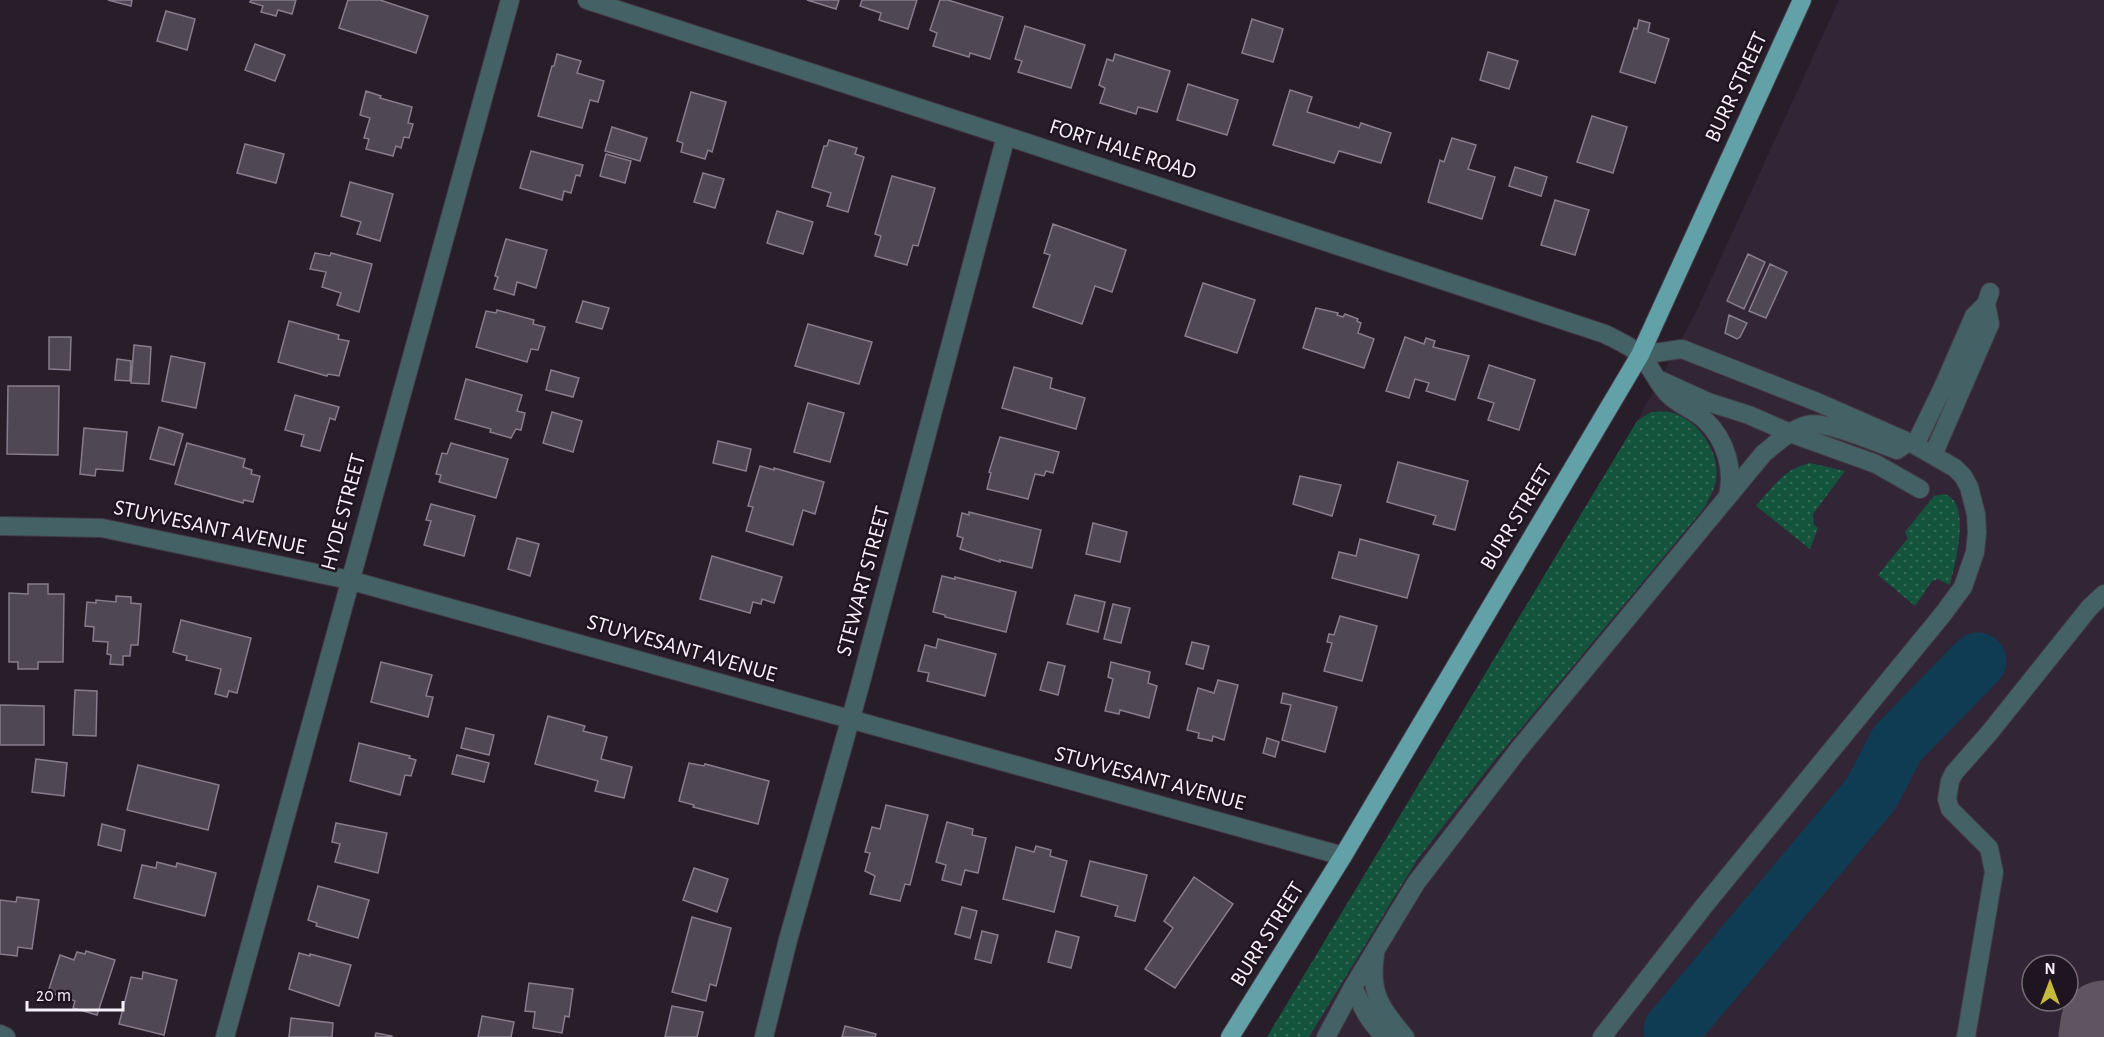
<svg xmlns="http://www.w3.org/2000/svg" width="2104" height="1037" font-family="'Alegreya Sans',sans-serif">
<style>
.built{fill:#322536;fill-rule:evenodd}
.grass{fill:url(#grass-dots)}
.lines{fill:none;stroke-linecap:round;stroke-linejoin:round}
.river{stroke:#0f3c53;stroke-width:57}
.taxiway{stroke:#5e5560;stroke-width:87}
.building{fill:#4f4754;stroke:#867d8c;stroke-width:1.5}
.minor-casing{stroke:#443b47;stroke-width:20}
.major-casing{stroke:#443b47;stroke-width:20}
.minor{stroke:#446265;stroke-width:18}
.major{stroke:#62a1a8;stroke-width:18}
.labels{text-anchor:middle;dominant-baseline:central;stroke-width:5;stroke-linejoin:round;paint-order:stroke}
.street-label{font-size:22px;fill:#f6f0f8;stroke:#1e1520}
</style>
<defs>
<pattern id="grass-dots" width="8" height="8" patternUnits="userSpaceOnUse" patternTransform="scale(1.5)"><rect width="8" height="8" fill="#14533c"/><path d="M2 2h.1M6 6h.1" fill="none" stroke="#376c59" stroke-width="1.8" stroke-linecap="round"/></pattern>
</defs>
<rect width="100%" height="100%" fill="#271e2a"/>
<path class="built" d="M 1839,0 L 2104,0 L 2104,1037 L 1267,1037 L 1637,421 L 1695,314 ZM 2032,965 L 2068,965 L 2068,1001 L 2032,1001 Z"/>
<path class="grass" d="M 1651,412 C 1657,412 1664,411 1670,412 C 1698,419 1721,452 1716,481 C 1714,490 1709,499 1705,507 L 1494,761 L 1417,860 L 1309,1037 L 1267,1037 L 1637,421 Z
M 1810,463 L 1845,471 L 1813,514 L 1814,525 L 1818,528 L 1810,549 L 1756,506 C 1772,488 1785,468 1810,463 Z
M 1944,494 C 1973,501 1954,567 1950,585 L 1938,579 L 1932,581 L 1915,606 L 1878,575 L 1908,538 L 1905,532 L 1934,496 Z"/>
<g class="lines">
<path class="river" d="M 1672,1030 L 1871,794 L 1897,744 L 1978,661"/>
<path class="taxiway" d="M 2102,1037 L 2104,1024"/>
</g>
<path class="building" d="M 108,0 L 132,0 L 131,6 Z
M 251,0 L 296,0 L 292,14 L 278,10 L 276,16 L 261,12 L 263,6 L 250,2 Z
M 348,0 L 380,0 L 428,16 L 416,53 L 339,28 Z
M 807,0 L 839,0 L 836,9 Z
M 862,0 L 917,0 L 908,29 L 879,20 L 881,13 L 860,6 Z
M 940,0 L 948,0 L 1003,17 L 990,59 L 970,53 L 969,57 L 933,46 L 937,33 L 930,30 Z
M 166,11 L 195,19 L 187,50 L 157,41 Z
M 1252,19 L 1283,29 L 1273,62 L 1242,53 Z
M 1639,20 L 1650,23 L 1648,32 L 1669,39 L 1655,83 L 1620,72 L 1634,28 L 1637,29 Z
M 1025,26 L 1085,45 L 1071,88 L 1018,72 L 1022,61 L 1015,59 Z
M 255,44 L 285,55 L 275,81 L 245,70 Z
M 1488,52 L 1518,61 L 1509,89 L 1480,80 Z
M 557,54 L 581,61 L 577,73 L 604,81 L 598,102 L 590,100 L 582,128 L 538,116 L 552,66 L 554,66 Z
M 1115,54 L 1170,71 L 1157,112 L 1138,107 L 1136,114 L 1100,103 L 1105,88 L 1099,85 L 1107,59 L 1113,61 Z
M 1188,84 L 1238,100 L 1227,135 L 1177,120 Z
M 1290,90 L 1312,97 L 1307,112 L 1359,128 L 1361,123 L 1391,133 L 1381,163 L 1339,151 L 1334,163 L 1273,145 Z
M 366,91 L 381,96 L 380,98 L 412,107 L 408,123 L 413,124 L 409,138 L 404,137 L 401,148 L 396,146 L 393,156 L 366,149 L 369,139 L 364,138 L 370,118 L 360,115 Z
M 691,92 L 726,102 L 712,152 L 708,150 L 705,159 L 681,152 L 683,143 L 677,141 Z
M 1592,116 L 1627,127 L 1613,173 L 1577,162 Z
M 612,127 L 647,138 L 640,161 L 605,151 Z
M 1452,138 L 1476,145 L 1468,169 L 1495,177 L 1482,219 L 1428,202 L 1440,160 L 1444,162 Z
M 829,140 L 857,148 L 855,154 L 864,157 L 848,212 L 827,206 L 831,193 L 812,187 L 824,146 L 827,146 Z
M 245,144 L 284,154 L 276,183 L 237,173 Z
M 531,151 L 583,165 L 580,176 L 576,175 L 571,193 L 564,191 L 562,200 L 520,188 Z
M 606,154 L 631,161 L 625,183 L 600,176 Z
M 1515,167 L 1547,177 L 1541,196 L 1509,186 Z
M 703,173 L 724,179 L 715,208 L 694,202 Z
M 892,176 L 935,188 L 918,246 L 913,245 L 907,265 L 875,256 L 881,236 L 875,234 Z
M 350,182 L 393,194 L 380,241 L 357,234 L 361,222 L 341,216 Z
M 1555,200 L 1589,210 L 1575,255 L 1541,245 Z
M 777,211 L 813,222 L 803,254 L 767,243 Z
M 1053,224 L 1126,250 L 1112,292 L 1095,286 L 1082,324 L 1033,307 L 1050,255 L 1044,253 Z
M 506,239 L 547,250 L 536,288 L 517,282 L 514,295 L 494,289 L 498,277 L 495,276 Z
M 315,253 L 330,256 L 331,253 L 372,264 L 359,312 L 337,305 L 341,293 L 322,287 L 326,272 L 310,269 Z
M 1748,254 L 1765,262 L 1744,309 L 1727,301 Z
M 1770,264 L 1787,272 L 1766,318 L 1749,311 Z
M 1203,283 L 1255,300 L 1237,353 L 1185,336 Z
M 583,301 L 609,308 L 602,329 L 576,322 Z
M 1316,308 L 1338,313 L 1337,315 L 1343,317 L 1345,314 L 1358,319 L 1357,321 L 1361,323 L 1358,333 L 1374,339 L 1364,368 L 1303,348 Z
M 497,310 L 534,320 L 533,324 L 545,327 L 538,350 L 531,349 L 527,362 L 476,347 L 486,311 L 496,313 Z
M 1729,315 L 1747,323 L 1740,337 L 1737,339 L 1725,333 Z
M 289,321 L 339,335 L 338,339 L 349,341 L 339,376 L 328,374 L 327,376 L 278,362 Z
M 808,324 L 872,342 L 859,384 L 795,366 Z
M 49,337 L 71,337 L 70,370 L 49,369 Z
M 1405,337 L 1424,344 L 1426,338 L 1435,341 L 1433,347 L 1469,356 L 1455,400 L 1426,391 L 1429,383 L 1415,379 L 1409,398 L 1386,391 Z
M 134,345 L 151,347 L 149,384 L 131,383 Z
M 171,356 L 205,363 L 196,408 L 162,401 Z
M 117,359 L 131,361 L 130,381 L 115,380 Z
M 1489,365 L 1535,380 L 1519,430 L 1488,420 L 1494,403 L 1478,398 Z
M 1014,367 L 1052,378 L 1050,388 L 1085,398 L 1076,429 L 1002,408 Z
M 551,370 L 579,378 L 573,397 L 546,390 Z
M 466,379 L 522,395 L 517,411 L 525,413 L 521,430 L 516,429 L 511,438 L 490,432 L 491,429 L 455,419 Z
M 8,386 L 59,386 L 58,455 L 7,454 Z
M 295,395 L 339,407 L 335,420 L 330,418 L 320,451 L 301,446 L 304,435 L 285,430 Z
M 808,403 L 844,413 L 830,462 L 794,452 Z
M 552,412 L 582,421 L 573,452 L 543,443 Z
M 159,427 L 183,434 L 174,465 L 150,459 Z
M 84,428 L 127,432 L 123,471 L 96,469 L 95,476 L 80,474 Z
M 1000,437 L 1059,452 L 1053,473 L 1046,471 L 1044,476 L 1035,474 L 1028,499 L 987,489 L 991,473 L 989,472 Z
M 718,441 L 751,449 L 746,471 L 713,463 Z
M 187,443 L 245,459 L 243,467 L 252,470 L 251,474 L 260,476 L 253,502 L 244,500 L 243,503 L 175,484 Z
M 451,443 L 508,459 L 496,498 L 439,482 L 441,475 L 436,474 L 442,453 L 447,454 Z
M 1398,462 L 1468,481 L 1455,530 L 1433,524 L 1436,516 L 1387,502 Z
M 760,466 L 774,470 L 774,468 L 824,482 L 815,514 L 803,510 L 793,545 L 746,531 L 753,507 L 748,506 Z
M 1300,476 L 1341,485 L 1332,516 L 1293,504 Z
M 431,504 L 475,516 L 464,556 L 424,545 L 431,521 L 426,520 Z
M 969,512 L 1041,530 L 1032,568 L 1000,560 L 1000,562 L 960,549 L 963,538 L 957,536 L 962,513 L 969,515 Z
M 1093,523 L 1127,532 L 1120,562 L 1086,554 Z
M 517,538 L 539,544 L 530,576 L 508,569 Z
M 1360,539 L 1419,555 L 1407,598 L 1332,578 L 1339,552 L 1356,556 Z
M 712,556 L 782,577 L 774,603 L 762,599 L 761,604 L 753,602 L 750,613 L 700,599 Z
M 942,576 L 955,579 L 955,577 L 1016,592 L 1006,632 L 945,617 L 945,615 L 933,612 Z
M 28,584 L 48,584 L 48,594 L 64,594 L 63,662 L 38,662 L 38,669 L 18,669 L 18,662 L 9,662 L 9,593 L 28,594 Z
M 1075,595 L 1105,602 L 1098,632 L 1067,624 Z
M 116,596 L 131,597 L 131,603 L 141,604 L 138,645 L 131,645 L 130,656 L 123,656 L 123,665 L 110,664 L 111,655 L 107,654 L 108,642 L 93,641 L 94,627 L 85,626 L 87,602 L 96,603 L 96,600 L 116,602 Z
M 1113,604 L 1130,608 L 1121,643 L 1104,639 Z
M 1340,616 L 1377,626 L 1362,681 L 1324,671 L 1332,643 L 1327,642 L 1329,634 L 1334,635 Z
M 181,620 L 251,638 L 237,693 L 229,691 L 227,697 L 215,694 L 221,669 L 186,660 L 187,656 L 173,652 Z
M 938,639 L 996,654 L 985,696 L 927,681 L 929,673 L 918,671 L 925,645 L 936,648 Z
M 1192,642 L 1209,646 L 1203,669 L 1186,664 Z
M 381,662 L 432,675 L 426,696 L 433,697 L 428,717 L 371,702 Z
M 1048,662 L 1065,666 L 1058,695 L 1040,690 Z
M 1111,662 L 1150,672 L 1148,683 L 1157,686 L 1149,718 L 1120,710 L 1119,714 L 1105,711 L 1113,679 L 1108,677 Z
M 1218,680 L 1238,685 L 1224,740 L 1213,736 L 1212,741 L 1198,738 L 1199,733 L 1187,730 L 1198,688 L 1214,693 Z
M 75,690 L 97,691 L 96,736 L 73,735 Z
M 1283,693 L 1337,707 L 1325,752 L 1282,740 L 1291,705 L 1281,703 Z
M 0,705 L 44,706 L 44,745 L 0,745 Z
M 548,716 L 585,726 L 583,731 L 607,737 L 601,759 L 632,767 L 624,798 L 595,791 L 598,781 L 535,764 Z
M 466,728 L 494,735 L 489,755 L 461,748 Z
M 1267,738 L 1279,742 L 1275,757 L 1263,753 Z
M 359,743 L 410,756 L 409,758 L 416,760 L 411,776 L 405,775 L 400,795 L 350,781 Z
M 457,755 L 489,763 L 484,782 L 452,774 Z
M 36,759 L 67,763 L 64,796 L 32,792 Z
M 689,763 L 704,766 L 705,764 L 769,781 L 758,824 L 693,807 L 694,805 L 679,801 Z
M 138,765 L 219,785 L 208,830 L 127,810 Z
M 886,805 L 928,815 L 910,885 L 905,884 L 900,901 L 870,894 L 875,876 L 865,871 L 870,853 L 865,852 L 872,827 L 880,829 Z
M 947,822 L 973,829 L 972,835 L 986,838 L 978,873 L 965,870 L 961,885 L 942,880 L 946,865 L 936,862 Z
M 336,823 L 387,833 L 378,873 L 335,862 L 340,844 L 332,842 Z
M 102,824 L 125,830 L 121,851 L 98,845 Z
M 1036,846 L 1051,850 L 1050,856 L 1067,861 L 1054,912 L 1003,899 L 1016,847 L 1034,852 Z
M 1090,861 L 1147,875 L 1135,921 L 1115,916 L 1118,906 L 1081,896 Z
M 157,862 L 176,867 L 177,863 L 216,873 L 205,916 L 134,898 L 142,865 L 156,868 Z
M 694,868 L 728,879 L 717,912 L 683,900 Z
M 1194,877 L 1233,904 L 1175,988 L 1145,969 L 1173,928 L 1164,921 Z
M 318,886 L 369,900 L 358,938 L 316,926 L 317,923 L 308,920 Z
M 17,897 L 39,900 L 32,949 L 18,947 L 17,956 L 0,954 L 0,900 L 16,902 Z
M 962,907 L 977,911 L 970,938 L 955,934 Z
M 692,917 L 731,928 L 716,986 L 710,984 L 706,1001 L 672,992 Z
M 982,931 L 998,935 L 991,963 L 975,959 Z
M 1056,931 L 1079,937 L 1071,968 L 1048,962 Z
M 86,951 L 115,960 L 97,1015 L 73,1008 L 75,1001 L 48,992 L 60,955 L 74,960 L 77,952 L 85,954 Z
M 299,953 L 310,956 L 310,954 L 351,965 L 339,1006 L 289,989 Z
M 143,972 L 177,980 L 164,1035 L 119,1024 L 131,977 L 142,979 Z
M 529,983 L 573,989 L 569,1017 L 565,1016 L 562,1033 L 533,1028 L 535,1012 L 525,1011 Z
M 672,1006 L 703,1012 L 697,1037 L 665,1037 Z
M 482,1016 L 514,1022 L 511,1037 L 478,1037 Z
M 291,1018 L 333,1023 L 332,1037 L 289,1037 Z
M 845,1026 L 876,1034 L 875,1037 L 842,1037 Z
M 376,1033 L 392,1036 L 392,1037 L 375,1037 Z"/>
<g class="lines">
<g class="minor-casing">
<path id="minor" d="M 587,0 L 1006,136 L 1605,334 C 1616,340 1632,346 1641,356 C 1651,367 1657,382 1667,393 C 1678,405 1693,409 1705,420 C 1726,440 1734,469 1728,496
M 1662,381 L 1708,402 L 1749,415 L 1790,433 L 1876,464 L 1920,489
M 1915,445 L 1944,385 L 1974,316 L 1986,304 L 1990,292
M 1933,455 L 1990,324 L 1986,304
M 0,526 L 102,528 L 349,580 L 1343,856
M 1375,955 C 1369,993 1381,1009 1405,1037
M 1353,987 C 1364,1010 1367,1019 1385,1037
M 0,1034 L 6,1037
M 225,1037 L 510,0
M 764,1037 L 788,940 L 859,689 L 1006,136
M 1326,1037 L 1353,987 L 1416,883 L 1519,749 L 1764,453 C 1777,443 1791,429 1807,425 C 1826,420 1877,443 1897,450 L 1907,443
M 1602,1037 L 1704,906 L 1943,614 L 1963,587 L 1975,552 L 1977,533 L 1976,514 L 1969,487 L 1963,476 L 1955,468 L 1915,445 L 1817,402 L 1682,349 L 1640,355
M 1966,1037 L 1994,872 L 1989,848 L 1950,809 L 1947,799 L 1950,781 L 1954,773 L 1990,732 L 2090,607 L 2104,594"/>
</g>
<g class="major-casing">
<path id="major" d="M 1230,1037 L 1343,856 L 1640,355 L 1802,0"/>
</g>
<use href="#minor" class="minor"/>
<use href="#major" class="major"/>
</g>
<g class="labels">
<g class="street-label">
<text transform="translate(1736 87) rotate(-65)">BURR STREET</text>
<text transform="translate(1123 149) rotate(18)">FORT HALE ROAD</text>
<text transform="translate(343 512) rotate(-75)">HYDE STREET</text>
<text transform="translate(1516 517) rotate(-59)">BURR STREET</text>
<text transform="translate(210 527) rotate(12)">STUYVESANT AVENUE</text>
<text transform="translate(863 581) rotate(-75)">STEWART STREET</text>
<text transform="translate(682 648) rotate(16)">STUYVESANT AVENUE</text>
<text transform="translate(1150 778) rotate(15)">STUYVESANT AVENUE</text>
<text transform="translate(1267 934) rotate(-58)">BURR STREET</text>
</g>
</g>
<g transform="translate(2050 983)"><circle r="28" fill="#1e1520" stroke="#746d76" stroke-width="1.5"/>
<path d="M0-4.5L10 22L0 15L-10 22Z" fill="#c6bc3c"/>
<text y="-9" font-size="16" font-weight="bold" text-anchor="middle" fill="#f6f0f8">N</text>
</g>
<path d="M27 1001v9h96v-9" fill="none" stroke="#f6f0f8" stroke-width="3"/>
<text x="36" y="1001" font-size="18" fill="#f6f0f8" stroke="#1e1520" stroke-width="4.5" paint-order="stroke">20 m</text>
</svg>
